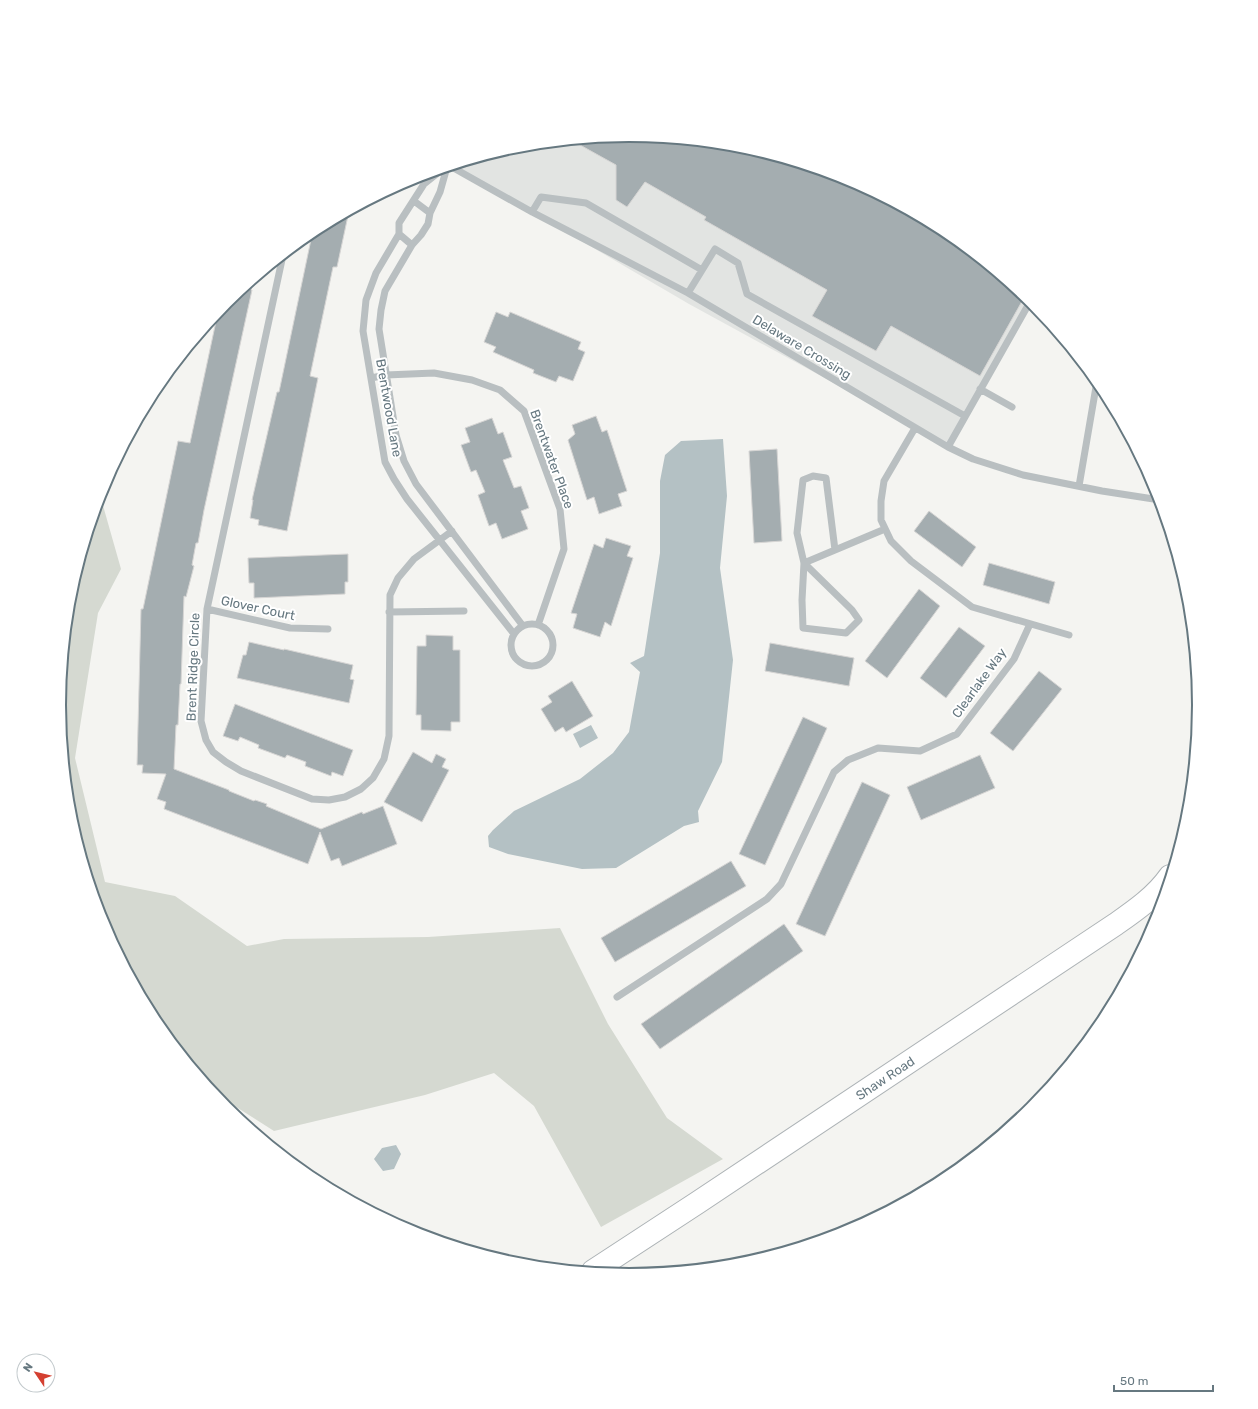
<svg xmlns="http://www.w3.org/2000/svg" width="1258" height="1409" font-family="Rubik,sans-serif">
<style>
.built{fill:#e2e4e2}
.green{fill:#d5d9d1}
.water{fill:#b4c1c4}
.building{fill:#a4adb0;stroke:#d6d5d4}
.lines{fill:none;stroke-linecap:round;stroke-linejoin:round}
.major-casing{stroke:#adb3b6;stroke-width:24}
.minor{stroke:#b9bfc1;stroke-width:7}
.major{stroke:#fff;stroke-width:22}
.labels{text-anchor:middle;dominant-baseline:central;stroke-width:4;stroke-linejoin:round;paint-order:stroke}
.street-label{font-size:13px;fill:#667880;stroke:#fff}
.rim{fill:none;stroke:#667880;stroke-width:2}
</style>
<rect width="100%" height="100%" fill="#f4f4f1"/>
<path class="built" d="M 629,135 L 740,146 L 847,178 L 946,231 L 1031,300 L 948,447 L 896,417 L 689,304 L 532,212 L 450,166 L 518,145 Z"/>
<path class="green" d="M 100,495 L 121,569 L 98,613 L 75,758 L 105,882 L 175,896 L 247,946 L 284,939 L 428,937 L 560,928 L 608,1024 L 667,1118 L 723,1159 L 601,1227 L 534,1106 L 494,1073 L 425,1095 L 274,1131 L 214,1093 L 155,1021 L 102,922 L 70,815 L 59,704 L 70,593 Z"/>
<path class="water" d="M 723,439 L 727,496 L 720,568 L 733,660 L 722,762 L 698,811 L 699,822 L 684,826 L 616,868 L 582,869 L 508,854 L 489,847 L 488,836 L 493,830 L 514,811 L 580,779 L 613,753 L 629,732 L 640,672 L 630,663 L 644,656 L 660,553 L 660,481 L 665,455 L 681,441 Z
M 591,725 L 598,738 L 580,748 L 573,734 Z
M 396,1145 L 401,1154 L 394,1169 L 383,1171 L 374,1159 L 382,1148 Z"/>
<path class="building" d="M 629,134 L 740,146 L 847,178 L 946,231 L 1025,296 L 980,376 L 891,326 L 876,351 L 812,316 L 827,290 L 704,220 L 706,217 L 645,182 L 627,207 L 616,200 L 616,165 L 571,140 Z
M 349,211 L 337,267 L 333,267 L 310,376 L 318,378 L 287,531 L 258,525 L 259,520 L 250,518 L 253,500 L 252,500 L 277,392 L 279,392 L 313,230 Z
M 253,279 L 251,290 L 252,290 L 204,510 L 198,543 L 196,543 L 192,565 L 194,566 L 186,597 L 184,596 L 181,684 L 180,684 L 178,725 L 176,725 L 174,769 L 229,790 L 229,791 L 254,801 L 255,800 L 267,804 L 266,806 L 321,829 L 362,812 L 363,814 L 383,806 L 397,844 L 342,866 L 339,858 L 331,861 L 320,832 L 308,864 L 164,809 L 166,802 L 157,799 L 166,774 L 142,773 L 143,765 L 137,765 L 141,609 L 143,609 L 178,441 L 190,443 L 218,312 L 226,301 Z
M 496,312 L 508,317 L 510,312 L 581,342 L 578,349 L 585,352 L 573,381 L 559,376 L 556,382 L 533,373 L 534,370 L 493,352 L 496,347 L 484,342 Z
M 596,416 L 602,432 L 607,430 L 627,491 L 618,494 L 622,506 L 599,514 L 594,497 L 587,500 L 568,440 L 575,434 L 572,425 Z
M 492,418 L 498,434 L 503,432 L 512,457 L 503,460 L 514,488 L 521,486 L 529,508 L 521,511 L 528,529 L 502,539 L 496,523 L 489,526 L 478,495 L 485,492 L 476,470 L 471,472 L 461,445 L 470,442 L 465,428 Z
M 777,449 L 782,541 L 754,543 L 749,451 Z
M 929,511 L 976,547 L 962,567 L 914,531 Z
M 606,538 L 631,546 L 627,556 L 633,558 L 611,626 L 605,622 L 600,637 L 573,628 L 577,614 L 571,613 L 594,544 L 603,548 Z
M 348,554 L 348,582 L 345,582 L 345,594 L 254,598 L 254,583 L 249,583 L 248,558 Z
M 989,563 L 1055,582 L 1049,604 L 983,585 Z
M 919,589 L 940,606 L 887,678 L 865,661 Z
M 959,627 L 985,646 L 946,698 L 920,678 Z
M 426,635 L 453,636 L 453,650 L 460,650 L 460,722 L 451,722 L 451,731 L 421,730 L 421,715 L 416,715 L 417,646 L 426,646 Z
M 249,642 L 284,650 L 284,649 L 353,665 L 350,679 L 354,680 L 349,703 L 237,678 L 243,655 L 246,655 Z
M 770,643 L 854,658 L 849,686 L 765,671 Z
M 1039,671 L 1062,689 L 1013,751 L 990,733 Z
M 572,681 L 593,716 L 566,732 L 563,727 L 555,732 L 541,709 L 552,702 L 548,696 Z
M 235,704 L 353,750 L 343,776 L 332,772 L 331,776 L 305,766 L 306,762 L 287,755 L 285,758 L 258,748 L 259,745 L 240,737 L 238,741 L 223,736 Z
M 803,717 L 827,728 L 765,865 L 739,854 Z
M 413,752 L 432,763 L 436,754 L 446,759 L 442,767 L 449,770 L 422,822 L 384,802 Z
M 980,755 L 995,788 L 921,820 L 907,787 Z
M 862,782 L 890,795 L 825,936 L 796,924 Z
M 731,861 L 746,886 L 615,962 L 601,938 Z
M 784,924 L 803,951 L 660,1049 L 641,1024 Z"/>
<g class="lines">
<g class="major-casing">
<g id="major">
<path id="s1" d="M 593,1271 L 697,1203 L 1116,924 C 1136,910 1156,896 1170,876"/>
</g>
</g>
<path class="minor" d="M 450,166 L 532,212 L 688,293 L 948,447 L 973,459 L 1023,475 L 1102,491 L 1160,500
M 447,167 L 440,192 L 430,213 L 428,224 L 421,235 L 412,245 L 385,291 L 381,310 L 379,329 L 396,435 L 404,461 L 416,484 L 523,626
M 444,168 L 424,184 L 399,223 L 399,234 L 376,273 L 366,300 L 363,331 L 385,462 L 394,479 L 407,499 L 514,634
M 414,201 L 430,213
M 532,212 L 541,197 L 586,203 L 702,270
M 399,234 L 412,245
M 283,255 L 207,609 L 201,721 L 206,740 L 213,752 L 226,762 L 241,771 L 312,799 L 329,800 L 345,797 L 361,789 L 373,778 L 384,759 L 389,736 L 390,595 L 398,578 L 414,559 L 452,531
M 688,293 L 715,249 L 738,263 L 747,294 L 965,416
M 371,378 L 386,375 L 434,373 L 472,380 L 500,390 L 524,411 L 560,509 L 564,549 L 538,625
M 980,389 L 1012,407
M 915,428 L 884,481 L 881,501 L 881,520 L 891,541 L 911,561 L 972,607 L 1069,635
M 948,447 L 1031,300
M 1079,486 L 1097,381
M 804,563 L 852,610 L 859,620 L 846,633 L 803,628 L 802,600 L 804,563 L 797,533 L 803,480 L 813,476 L 826,478 L 835,550
M 804,563 L 885,529
M 207,609 L 290,628 L 328,629
M 389,612 L 464,611
M511 645a21 21 0 1 1 42 0a21 21 0 1 1-42 0Z
M 617,997 L 767,899 L 781,884 L 834,772 L 848,760 L 878,748 L 920,751 L 957,734 L 1014,659 L 1030,624"/>
<use href="#major" class="major"/>
</g>
<g class="labels">
<g class="street-label">
<text transform="translate(802 347) rotate(31)">Delaware Crossing</text>
<text transform="translate(389 408) rotate(80)">Brentwood Lane</text>
<text transform="translate(552 459) rotate(70)">Brentwater Place</text>
<text transform="translate(258 608) rotate(12)">Glover Court</text>
<text transform="translate(193 667) rotate(-88)">Brent Ridge Circle</text>
<text transform="translate(979 683) rotate(-54)">Clearlake Way</text>
<text stroke="none"><textPath href="#s1" startOffset="350">Shaw Road</textPath></text>
</g>
</g>
<path d="M0 0H1258V1409H0ZM66 705a563 563 0 1 1 1126 0a563 563 0 1 1-1126 0Z" fill="#fff" fill-rule="evenodd"/>
<path class="rim" d="M66 705a563 563 0 1 1 1126 0a563 563 0 1 1-1126 0Z"/>
<g transform="translate(36 1373) rotate(305)"><circle r="19" fill="#ffffff" stroke="#c2c9cc"/>
<path d="M0-3L7 15L0 10L-7 15Z" fill="#d44031"/>
<text y="-6" font-size="11" font-weight="bold" text-anchor="middle" fill="#667880">N</text>
</g>
<path d="M1114 1385v6h99v-6" fill="none" stroke="#667880" stroke-width="2"/>
<text x="1120" y="1385" font-size="12" fill="#667880" stroke="#ffffff" stroke-width="3" paint-order="stroke">50 m</text>
</svg>
